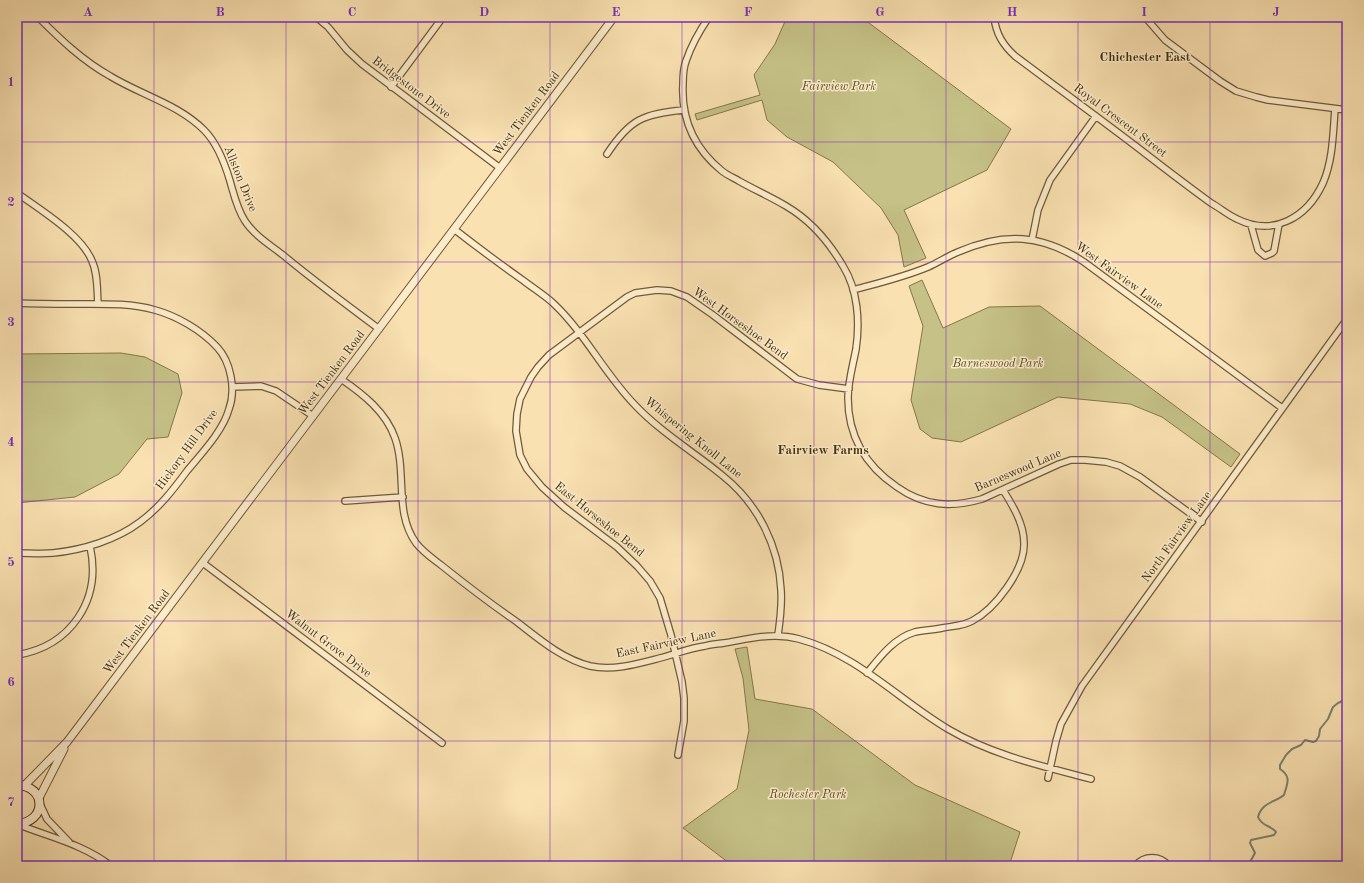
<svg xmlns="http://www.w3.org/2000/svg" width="1364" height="883" font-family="'Old Standard TT',serif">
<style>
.green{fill:#c5c187;stroke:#847748}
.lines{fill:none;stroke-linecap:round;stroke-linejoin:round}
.stream{stroke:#7a836f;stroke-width:2}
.minor-casing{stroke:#715a33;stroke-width:8}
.tertiary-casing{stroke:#715a33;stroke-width:9}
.secondary-casing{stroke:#432d09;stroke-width:10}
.minor{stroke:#fceccc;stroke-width:5.5}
.tertiary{stroke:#fceccc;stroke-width:7}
.secondary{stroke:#fceccc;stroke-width:8}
.grid{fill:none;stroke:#7b2cbf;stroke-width:1;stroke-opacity:0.55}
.labels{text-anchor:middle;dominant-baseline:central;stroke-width:3;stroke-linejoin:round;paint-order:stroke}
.park-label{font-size:12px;font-style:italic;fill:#5d4b22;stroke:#fceccc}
.street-label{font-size:12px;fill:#432d09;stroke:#fceccc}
.neighbourhood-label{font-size:13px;font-weight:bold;fill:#432d09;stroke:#fceccc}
.neatline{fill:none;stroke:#7b2cbf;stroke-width:1.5}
.grid-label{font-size:13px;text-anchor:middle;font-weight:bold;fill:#7b2cbf}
</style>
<rect width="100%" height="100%" fill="#fae1b1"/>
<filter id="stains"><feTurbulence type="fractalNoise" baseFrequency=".005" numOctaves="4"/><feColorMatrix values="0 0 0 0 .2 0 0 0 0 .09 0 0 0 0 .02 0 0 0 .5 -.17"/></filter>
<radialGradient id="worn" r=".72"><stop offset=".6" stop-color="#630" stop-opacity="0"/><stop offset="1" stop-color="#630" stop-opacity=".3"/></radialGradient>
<path class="green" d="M 787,17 L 861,17 L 1011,129 L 987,170 L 904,210 L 926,258 L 904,267 L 898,235 L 881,208 L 833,162 L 787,137 L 767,120 L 762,100 L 697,120 L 695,114 L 760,95 L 754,75 L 775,44 Z
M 922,280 L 943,328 L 989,307 L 1040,306 L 1240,454 L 1231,467 L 1162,417 L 1130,404 L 1058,397 L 961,442 L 932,438 L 920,429 L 911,400 L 923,326 L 909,286 Z
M 121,353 L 145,357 L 178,374 L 182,393 L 168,437 L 147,439 L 119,474 L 75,497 L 17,503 L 17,354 Z
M 747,647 L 755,699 L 812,709 L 915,785 L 1020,832 L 1009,866 L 733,866 L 683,828 L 737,789 L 749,730 L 743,678 L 735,649 Z"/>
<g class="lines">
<path class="stream" d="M 1253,866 L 1250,862 L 1255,853 L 1250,843 L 1251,840 L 1274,835 L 1276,832 C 1271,825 1262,827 1258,817 C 1262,802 1274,803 1284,795 C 1287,784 1292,777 1280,769 L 1280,765 L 1286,755 L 1292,749 L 1301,745 L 1305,740 L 1313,742 L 1316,741 L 1319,736 L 1320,729 L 1328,719 L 1333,707 L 1338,703 L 1347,699"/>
<g class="minor-casing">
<path id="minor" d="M 38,17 C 60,39 83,61 110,76 C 141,95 178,104 204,130 C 217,143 225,164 230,181 C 234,195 237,209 245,221 C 254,235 270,245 283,255 C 314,281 347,305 379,329
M 316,17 L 328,27 L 347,50 L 362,64 L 500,168
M 709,17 C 700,30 691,46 686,61 C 683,69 683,77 683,84 C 681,120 695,149 722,171 C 727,175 734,178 739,181 C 755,190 771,197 786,206 C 810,220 829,242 843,266 C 858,290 860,322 856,349 C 853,365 848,382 848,398 C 848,437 866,466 897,487 C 924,506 951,508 982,499 L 1059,464 L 1071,460 L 1085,460 L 1106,462 L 1120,466 L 1140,477 L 1202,522
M 994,17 C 996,34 1003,45 1015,56 C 1059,89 1103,121 1146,154 C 1168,171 1189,187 1211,203 C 1220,208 1228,215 1237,219 C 1273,237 1307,218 1323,183 C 1333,160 1333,133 1335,109
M 1145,17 L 1165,40 L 1220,81 L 1236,91 L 1256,97 L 1268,100 L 1347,110
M 391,87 L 443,17
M 607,154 C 630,119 643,114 684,110
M 17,193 C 39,209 82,235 92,261 C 98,274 97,290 98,304
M 1251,225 L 1258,250 L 1265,256 L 1272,253 L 1274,251 L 1279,224
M 454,229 C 477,247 500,264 524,281 C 533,288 544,295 553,303 C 585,333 604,373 634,404 C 660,432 694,452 723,476 C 758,504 779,546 781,590 C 782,605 780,621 778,635
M 1032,240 L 1038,210 L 1050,180 L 1096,116
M 853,290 C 879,283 904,277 928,267 C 939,262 948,256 958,252 C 1004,232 1042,234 1084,262 L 1282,408
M 17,303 C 37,304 57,304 77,304 C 103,304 130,303 155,310 C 177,316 201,330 217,347 C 231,362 236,390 229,409 C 223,431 201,454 187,471 C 173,490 159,508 140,522 C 116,540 83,550 53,553 C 41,554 29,553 17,553
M 341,379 C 363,394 386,412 395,438 C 407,472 394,513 416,543 C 423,552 433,559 441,565 C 466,585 491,604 517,622 C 539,639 562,659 590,666 C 613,671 637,664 660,658 C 675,654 690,648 705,646 C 712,644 718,644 724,643 C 749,639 773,632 799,639 C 856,654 899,700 948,729 C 992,755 1042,766 1091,779
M 232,387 L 261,386 L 276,391 L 313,416
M 345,501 L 403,497
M 203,563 L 442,743
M 17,655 C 71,646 102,600 90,546
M 867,673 C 880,657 894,638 915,632 C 924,630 934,630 942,628 C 952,626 963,626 972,621 C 995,609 1025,570 1024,543 C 1024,524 1013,506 1003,490
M 678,755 L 684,721 L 684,698 L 682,682 L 671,635 L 660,598 L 650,581 L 637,566 L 617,547 L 564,507 L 542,487 L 527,469 L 520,455 L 516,431 L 517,414 L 520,399 L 531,377 L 538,367 L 549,355 L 627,297 L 635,293 L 657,290 L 671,291 L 687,297 L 713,315 L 797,379 L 819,385 L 849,389
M 1048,778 L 1056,741 L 1061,724 L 1082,686 L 1347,319
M 40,804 L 47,819 L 69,842
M 17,824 C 49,837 83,844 111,866
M 1135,866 C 1144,855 1160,855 1169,866"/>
</g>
<g class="tertiary-casing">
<path id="tertiary" d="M 25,785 L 67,742 L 614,17
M 39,798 L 64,749"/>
</g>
<g class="secondary-casing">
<path id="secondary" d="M 17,785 C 47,786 47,822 17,824"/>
</g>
<use href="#minor" class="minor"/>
<use href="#tertiary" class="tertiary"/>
<use href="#secondary" class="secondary"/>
</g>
<path class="grid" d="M 154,17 L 154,866M 286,17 L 286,866M 418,17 L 418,866M 550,17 L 550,866M 682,17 L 682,866M 814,17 L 814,866M 946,17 L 946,866M 1078,17 L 1078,866M 1210,17 L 1210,866M 17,142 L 1347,142M 17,262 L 1347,262M 17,382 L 1347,382M 17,501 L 1347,501M 17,621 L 1347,621M 17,741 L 1347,741"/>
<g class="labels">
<g class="park-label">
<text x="839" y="87">Fairview Park</text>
<text x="998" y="364">Barneswood Park</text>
<text x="808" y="795">Rochester Park</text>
</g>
<g class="street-label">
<text transform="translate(411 88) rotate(37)">Bridgestone Drive</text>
<text transform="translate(527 114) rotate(-53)">West Tienken Road</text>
<text transform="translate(1120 121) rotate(37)">Royal Crescent Street</text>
<text transform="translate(240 179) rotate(68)">Allston Drive</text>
<text transform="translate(1119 276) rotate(36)">West Fairview Lane</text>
<text transform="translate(740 324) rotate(36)">West Horseshoe Bend</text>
<text transform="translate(332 373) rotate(-53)">West Tienken Road</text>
<text transform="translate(693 438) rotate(39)">Whispering Knoll Lane</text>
<text transform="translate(187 450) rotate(-54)">Hickory Hill Drive</text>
<text transform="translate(1018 471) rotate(-23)">Barneswood Lane</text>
<text transform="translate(599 520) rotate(39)">East Horseshoe Bend</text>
<text transform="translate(1177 537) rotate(-54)">North Fairview Lane</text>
<text transform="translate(137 632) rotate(-53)">West Tienken Road</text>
<text transform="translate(328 644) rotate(37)">Walnut Grove Drive</text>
<text transform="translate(666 644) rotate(-12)">East Fairview Lane</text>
</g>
<g class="neighbourhood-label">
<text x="1145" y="57">Chichester East</text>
<text x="823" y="450">Fairview Farms</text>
</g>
</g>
<rect width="1364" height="883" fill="none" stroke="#fae1b1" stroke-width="44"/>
<rect x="22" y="22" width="1320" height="839" class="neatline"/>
<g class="grid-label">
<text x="88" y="16">A</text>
<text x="220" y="16">B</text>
<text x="352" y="16">C</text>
<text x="484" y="16">D</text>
<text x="616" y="16">E</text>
<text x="748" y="16">F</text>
<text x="880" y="16">G</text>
<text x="1012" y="16">H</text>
<text x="1144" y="16">I</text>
<text x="1276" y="16">J</text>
<text x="11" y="86">1</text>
<text x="11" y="206">2</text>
<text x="11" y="326">3</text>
<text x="11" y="446">4</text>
<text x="11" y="566">5</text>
<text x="11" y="686">6</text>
<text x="11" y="806">7</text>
</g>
<rect width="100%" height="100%" filter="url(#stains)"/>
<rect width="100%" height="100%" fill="url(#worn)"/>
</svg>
